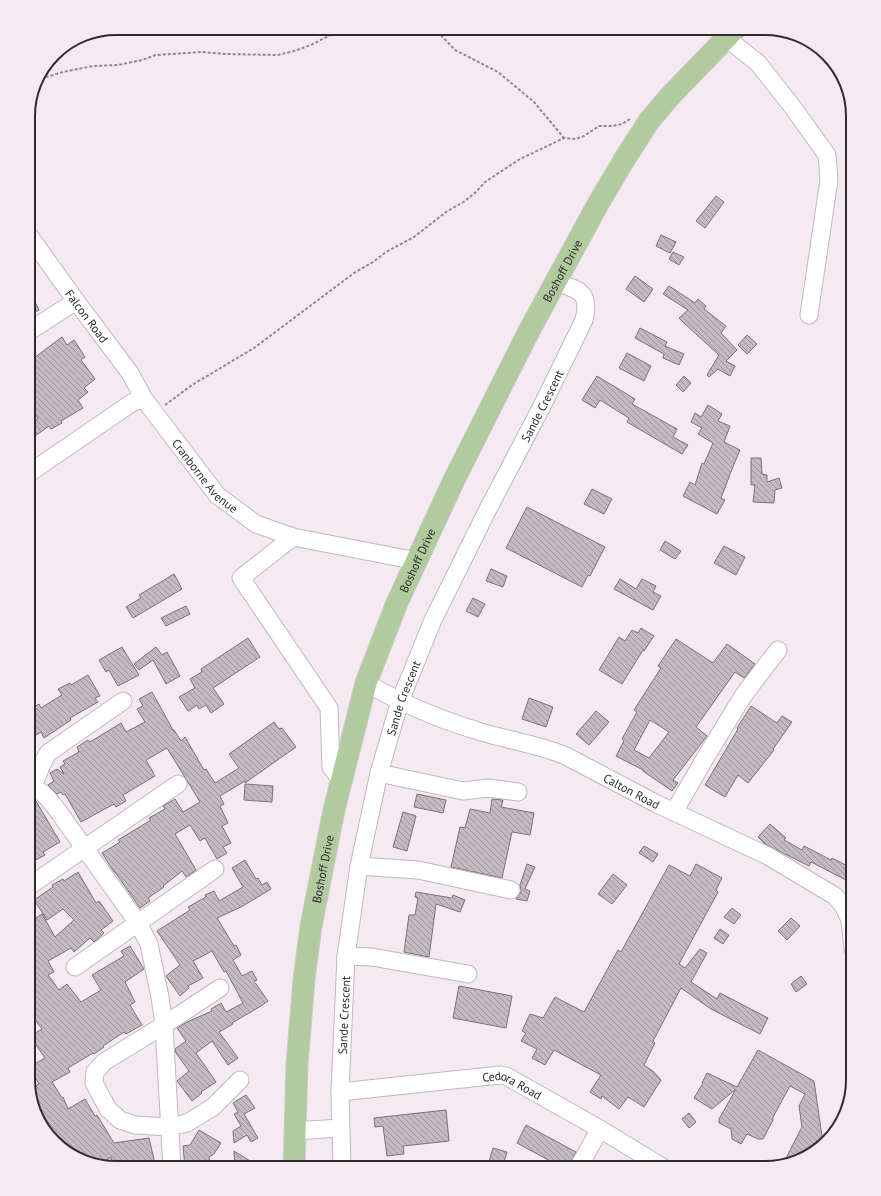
<svg xmlns="http://www.w3.org/2000/svg" width="881" height="1196" font-family="'PT Sans',sans-serif">
<style>
.building{fill:url(#building-back-hatch);stroke:#7b7177;fill-rule:evenodd}
.lines{fill:none;stroke-linecap:round;stroke-linejoin:round}
.minor-casing{stroke:#c1b7bd;stroke-width:19}
.major-casing{stroke:#cdcccd;stroke-width:23}
.path{stroke:#8f878c;stroke-width:2;stroke-dasharray:3 2;stroke-linecap:butt}
.minor{stroke:#fff;stroke-width:17}
.major{stroke:#b1ca9e;stroke-width:21}
.labels{text-anchor:middle;dominant-baseline:central;stroke-width:3;stroke-linejoin:round;paint-order:stroke}
.street-label{font-size:12px;fill:#302c2e;stroke:#f5eaf2}
.rim{fill:none;stroke:#302c2e;stroke-width:2}
</style>
<defs>
<pattern id="building-back-hatch" width="6" height="6" patternUnits="userSpaceOnUse"><rect width="6" height="6" fill="#c4bac1"/><path d="M-1 5l2 2M0 0l6 6M5-1l2 2" fill="none" stroke="#a0979d"/></pattern>
</defs>
<rect width="100%" height="100%" fill="#f5eaf2"/>
<path class="building" d="M 716,196 L 724,202 L 705,228 L 696,221 Z
M 661,235 L 676,242 L 670,253 L 656,246 Z
M 673,252 L 684,257 L 679,265 L 669,259 Z
M 635,276 L 653,289 L 644,302 L 626,289 Z
M 669,286 L 695,303 L 698,299 L 706,306 L 704,309 L 726,326 L 721,333 L 737,350 L 726,361 L 735,366 L 730,376 L 718,369 L 709,377 L 707,375 L 719,355 L 685,324 L 679,318 L 688,310 L 663,294 Z
M 28,288 L 39,310 L 28,315 Z
M 640,328 L 667,342 L 665,346 L 684,354 L 679,365 L 663,358 L 664,354 L 635,338 Z
M 747,335 L 757,344 L 747,354 L 738,345 Z
M 62,337 L 67,345 L 74,340 L 85,357 L 81,360 L 95,379 L 84,388 L 88,392 L 78,400 L 83,408 L 61,421 L 62,423 L 51,429 L 49,426 L 28,441 L 28,426 L 38,418 L 28,404 L 28,350 L 34,358 Z
M 627,353 L 651,366 L 644,381 L 619,368 Z
M 597,376 L 635,399 L 632,404 L 677,429 L 673,437 L 688,445 L 682,454 L 627,422 L 629,418 L 600,400 L 595,408 L 582,400 Z
M 684,376 L 691,383 L 683,392 L 676,385 Z
M 708,405 L 722,414 L 718,421 L 730,426 L 724,442 L 740,450 L 732,469 L 721,498 L 725,500 L 717,514 L 683,496 L 690,482 L 695,485 L 702,463 L 704,464 L 713,443 L 698,434 L 702,428 L 691,422 L 695,413 L 701,417 Z
M 751,458 L 761,458 L 762,474 L 767,475 L 767,482 L 779,478 L 782,488 L 775,490 L 774,503 L 753,502 L 755,485 L 751,485 Z
M 592,489 L 612,499 L 604,514 L 584,504 Z
M 527,507 L 605,547 L 590,576 L 588,575 L 582,587 L 506,548 Z
M 665,541 L 681,551 L 675,559 L 660,550 Z
M 724,546 L 745,557 L 736,575 L 714,563 Z
M 491,569 L 507,576 L 503,587 L 486,581 Z
M 174,574 L 182,589 L 133,618 L 126,607 L 141,598 L 139,595 Z
M 620,579 L 636,589 L 642,579 L 656,586 L 653,592 L 661,596 L 653,610 L 614,589 Z
M 473,598 L 485,604 L 478,617 L 466,611 Z
M 186,606 L 190,614 L 166,626 L 161,618 Z
M 641,628 L 654,636 L 644,651 L 643,650 L 622,684 L 599,670 L 619,637 L 625,641 L 632,630 L 638,633 Z
M 248,638 L 260,657 L 213,688 L 224,704 L 211,713 L 206,705 L 199,709 L 197,705 L 188,711 L 179,697 L 195,688 L 190,679 L 202,672 L 201,669 Z
M 676,639 L 713,663 L 727,644 L 755,664 L 744,678 L 735,672 L 696,727 L 707,736 L 673,780 L 678,783 L 672,791 L 643,771 L 643,770 L 616,756 L 624,741 L 622,739 L 637,712 L 634,710 L 661,668 L 658,666 ZM 650,720 L 669,732 L 649,758 L 634,750 Z
M 122,647 L 139,675 L 118,686 L 109,670 L 106,672 L 99,660 Z
M 156,647 L 162,655 L 167,652 L 180,676 L 166,684 L 153,660 L 139,670 L 134,664 Z
M 88,675 L 100,696 L 95,698 L 98,702 L 70,718 L 71,720 L 44,738 L 41,732 L 28,740 L 28,697 L 34,707 L 39,704 L 41,708 L 62,695 L 58,689 L 70,683 L 71,685 Z
M 152,692 L 173,730 L 174,730 L 181,741 L 185,737 L 204,770 L 206,769 L 215,783 L 239,768 L 229,754 L 274,722 L 279,729 L 282,728 L 296,747 L 245,783 L 245,781 L 220,796 L 224,804 L 220,806 L 228,823 L 222,826 L 231,843 L 223,847 L 227,853 L 217,859 L 205,838 L 200,841 L 190,825 L 175,834 L 196,870 L 186,877 L 182,871 L 163,886 L 164,887 L 148,898 L 150,901 L 140,908 L 115,872 L 114,872 L 102,853 L 120,842 L 118,840 L 151,820 L 149,818 L 165,809 L 163,806 L 175,799 L 183,812 L 200,802 L 167,748 L 146,760 L 155,776 L 123,795 L 126,801 L 116,807 L 114,804 L 81,822 L 65,794 L 63,795 L 61,792 L 57,794 L 48,785 L 54,781 L 50,773 L 57,769 L 64,774 L 60,767 L 65,764 L 63,761 L 79,752 L 77,747 L 88,740 L 90,742 L 121,723 L 126,732 L 145,722 L 137,709 L 143,706 L 139,699 Z
M 529,698 L 553,707 L 546,727 L 522,719 Z
M 751,706 L 777,723 L 782,716 L 792,722 L 773,749 L 774,750 L 748,783 L 738,775 L 725,797 L 705,785 L 738,729 L 737,728 Z
M 596,711 L 609,722 L 589,745 L 576,734 Z
M 245,784 L 273,786 L 272,802 L 244,800 Z
M 417,794 L 446,800 L 443,813 L 414,807 Z
M 34,799 L 36,801 L 60,842 L 43,852 L 45,855 L 28,864 L 28,802 Z
M 492,799 L 503,800 L 501,807 L 534,813 L 530,835 L 512,832 L 502,878 L 451,867 L 460,827 L 465,828 L 470,809 L 490,813 Z
M 403,812 L 416,816 L 407,851 L 393,847 Z
M 770,824 L 786,838 L 784,840 L 802,850 L 804,846 L 831,860 L 832,858 L 853,869 L 853,873 L 848,881 L 811,862 L 809,866 L 765,844 L 758,837 Z
M 644,846 L 658,854 L 653,862 L 639,853 Z
M 245,860 L 256,879 L 258,878 L 262,885 L 267,882 L 271,889 L 241,907 L 217,918 L 234,946 L 236,945 L 241,955 L 233,960 L 242,976 L 252,971 L 257,980 L 254,981 L 268,1001 L 261,1006 L 232,1023 L 233,1024 L 219,1032 L 238,1058 L 228,1065 L 212,1041 L 196,1053 L 216,1082 L 201,1092 L 202,1093 L 192,1101 L 177,1081 L 189,1071 L 176,1053 L 175,1049 L 186,1041 L 177,1028 L 187,1022 L 212,1011 L 211,1009 L 221,1003 L 226,1012 L 243,1003 L 226,971 L 224,972 L 212,951 L 193,961 L 203,978 L 188,986 L 189,988 L 180,996 L 166,976 L 180,965 L 157,931 L 190,910 L 188,907 L 206,897 L 205,895 L 214,891 L 219,901 L 243,887 L 232,868 Z
M 527,864 L 535,867 L 525,889 L 530,891 L 527,901 L 516,899 L 521,892 L 520,885 Z
M 696,864 L 722,878 L 716,890 L 718,892 L 679,964 L 685,968 L 700,949 L 707,953 L 691,982 L 717,999 L 720,993 L 768,1018 L 760,1034 L 711,1009 L 681,988 L 653,1041 L 655,1043 L 644,1065 L 654,1072 L 661,1080 L 644,1107 L 628,1097 L 619,1109 L 602,1096 L 601,1099 L 590,1092 L 601,1075 L 554,1050 L 545,1065 L 532,1058 L 537,1049 L 521,1041 L 526,1033 L 522,1031 L 530,1014 L 543,1018 L 555,997 L 584,1012 L 618,950 L 621,952 L 669,865 L 690,876 Z
M 78,872 L 96,903 L 99,901 L 113,921 L 101,930 L 104,933 L 94,942 L 90,938 L 74,952 L 71,948 L 48,961 L 54,972 L 48,975 L 59,990 L 67,984 L 81,1002 L 101,990 L 92,975 L 124,956 L 121,951 L 130,946 L 144,969 L 125,982 L 135,1002 L 130,1005 L 142,1025 L 126,1034 L 124,1032 L 103,1046 L 104,1047 L 94,1054 L 93,1053 L 68,1068 L 70,1072 L 52,1082 L 62,1098 L 63,1097 L 68,1109 L 85,1099 L 95,1116 L 97,1115 L 114,1143 L 149,1138 L 156,1168 L 144,1168 L 143,1166 L 112,1168 L 111,1157 L 100,1164 L 72,1156 L 40,1124 L 30,1089 L 39,1084 L 29,1067 L 45,1058 L 30,1036 L 42,1029 L 28,1011 L 28,923 L 42,914 L 55,937 L 74,920 L 63,909 L 47,920 L 34,900 L 53,887 L 52,885 L 63,879 L 64,881 Z
M 613,874 L 627,885 L 612,904 L 598,894 Z
M 416,892 L 452,898 L 453,895 L 465,900 L 460,912 L 436,904 L 429,957 L 404,952 L 409,915 L 415,915 L 418,898 L 415,897 Z
M 732,908 L 741,915 L 734,924 L 724,917 Z
M 791,918 L 800,926 L 787,940 L 778,931 Z
M 720,929 L 729,935 L 723,944 L 714,938 Z
M 801,976 L 807,984 L 796,992 L 791,984 Z
M 459,986 L 512,996 L 506,1028 L 453,1018 Z
M 758,1050 L 814,1081 L 822,1136 L 816,1148 L 807,1149 L 802,1158 L 797,1156 L 786,1158 L 802,1127 L 799,1106 L 805,1094 L 790,1086 L 773,1117 L 773,1120 L 763,1139 L 758,1139 L 747,1134 L 741,1144 L 732,1139 L 731,1129 L 719,1123 L 719,1119 L 736,1089 L 712,1109 L 694,1098 L 703,1083 L 702,1083 L 707,1073 L 737,1087 Z
M 246,1095 L 255,1108 L 244,1114 L 258,1138 L 251,1142 L 247,1135 L 234,1143 L 233,1131 L 241,1126 L 234,1114 L 238,1112 L 233,1103 Z
M 446,1110 L 449,1141 L 403,1146 L 404,1154 L 387,1156 L 383,1126 L 375,1127 L 374,1118 Z
M 689,1113 L 696,1122 L 689,1128 L 682,1119 Z
M 526,1125 L 576,1152 L 568,1168 L 563,1168 L 517,1143 Z
M 199,1130 L 221,1143 L 214,1154 L 209,1157 L 210,1167 L 185,1168 L 183,1146 L 190,1145 Z
M 493,1148 L 507,1152 L 502,1168 L 488,1165 Z
M 234,1151 L 258,1166 L 235,1168 Z"/>
<g class="lines">
<g class="minor-casing">
<g id="minor">
<path d="M 726,38 L 758,63 L 794,109 L 827,155 L 829,180 L 809,315"/>
<path id="s1" d="M 28,234 L 76,301 L 130,373 L 144,399"/>
<path d="M 28,332 L 76,301"/>
<path id="s2" d="M 28,474 L 133,402 L 144,399 L 217,495 L 256,524 L 293,537 L 417,561"/>
<path d="M 293,537 L 241,578 L 329,708 L 331,767 L 341,780"/>
<path id="s3" d="M 366,683 C 400,702 438,719 475,730 C 505,740 537,744 566,756 L 657,804 L 768,856 L 835,896 L 844,907 L 850,920 L 853,949"/>
<path d="M 379,773 L 463,791 L 488,788 L 518,792"/>
<path d="M 28,787 C 42,788 50,801 58,811 L 138,923 L 149,944 L 160,997 L 164,1025 L 172,1168"/>
<path d="M 32,787 C 38,776 41,764 48,753 L 123,701"/>
<path d="M 674,812 L 704,760 L 743,696 L 778,650"/>
<path d="M 359,866 L 418,870 L 511,890"/>
<path d="M 28,887 L 178,784"/>
<path d="M 346,956 L 372,957 L 468,974"/>
<path d="M 75,967 L 215,869"/>
<path d="M 220,988 L 164,1025 L 104,1062 L 95,1072 L 94,1083 L 108,1109 L 120,1120 L 135,1125 L 169,1127 L 187,1123 L 213,1107 L 240,1080"/>
<path id="s4" d="M 340,1092 L 500,1075 L 506,1076 L 600,1129 L 664,1168"/>
<path d="M 295,1131 L 340,1128"/>
<path id="s5" d="M 342,1168 L 340,1092 L 346,956 L 359,866 L 379,773 L 400,701 L 433,620 L 487,511 L 542,406 L 584,320 C 591,292 579,290 556,282"/>
<path d="M 578,1168 L 600,1129"/>
</g>
</g>
<g class="major-casing">
<g id="major">
<path id="s6" d="M 294,1168 L 297,1065 L 304,979 L 311,926 L 334,810 L 366,683 L 396,605 L 454,480 L 529,331 L 598,204 L 624,160 L 649,121 L 671,95 L 736,28"/>
</g>
</g>
<path class="path" d="M 434,28 L 455,50 L 498,72 L 534,102 L 564,138
M 36,80 L 63,72 L 93,66 L 118,65 L 142,60 L 156,55 L 202,52 L 226,54 L 278,55 L 294,51 L 311,45 L 344,28
M 165,405 L 192,385 L 254,348 L 354,273 L 373,262 L 386,252 L 414,237 L 446,212 L 465,201 L 476,192 L 485,182 L 520,159 L 564,138 L 576,139 L 584,136 L 599,126 L 612,126 L 622,124 L 630,119"/>
<use href="#minor" class="minor"/>
<use href="#major" class="major"/>
</g>
<g class="labels">
<g class="street-label">
<text stroke="none"><textPath href="#s6" startOffset="949">Boshoff Drive</textPath></text>
<text stroke="none"><textPath href="#s1" startOffset="101">Falcon Road</textPath></text>
<text stroke="none"><textPath href="#s5" startOffset="801">Sande Crescent</textPath></text>
<text stroke="none"><textPath href="#s2" startOffset="237">Cranborne Avenue</textPath></text>
<text stroke="none"><textPath href="#s6" startOffset="625">Boshoff Drive</textPath></text>
<text stroke="none"><textPath href="#s5" startOffset="477">Sande Crescent</textPath></text>
<text stroke="none"><textPath href="#s3" startOffset="288">Calton Road</textPath></text>
<text stroke="none"><textPath href="#s6" startOffset="301">Boshoff Drive</textPath></text>
<text stroke="none"><textPath href="#s5" startOffset="153">Sande Crescent</textPath></text>
<text stroke="none"><textPath href="#s4" startOffset="175">Cedora Road</textPath></text>
</g>
</g>
<path d="M0 0H881V1196H0ZM116 35H765A81 81 0 0 1 846 116V1080A81 81 0 0 1 765 1161H116A81 81 0 0 1 35 1080V116A81 81 0 0 1 116 35Z" fill="#f5eaf2" fill-rule="evenodd"/>
<path class="rim" d="M116 35H765A81 81 0 0 1 846 116V1080A81 81 0 0 1 765 1161H116A81 81 0 0 1 35 1080V116A81 81 0 0 1 116 35Z"/>
</svg>
